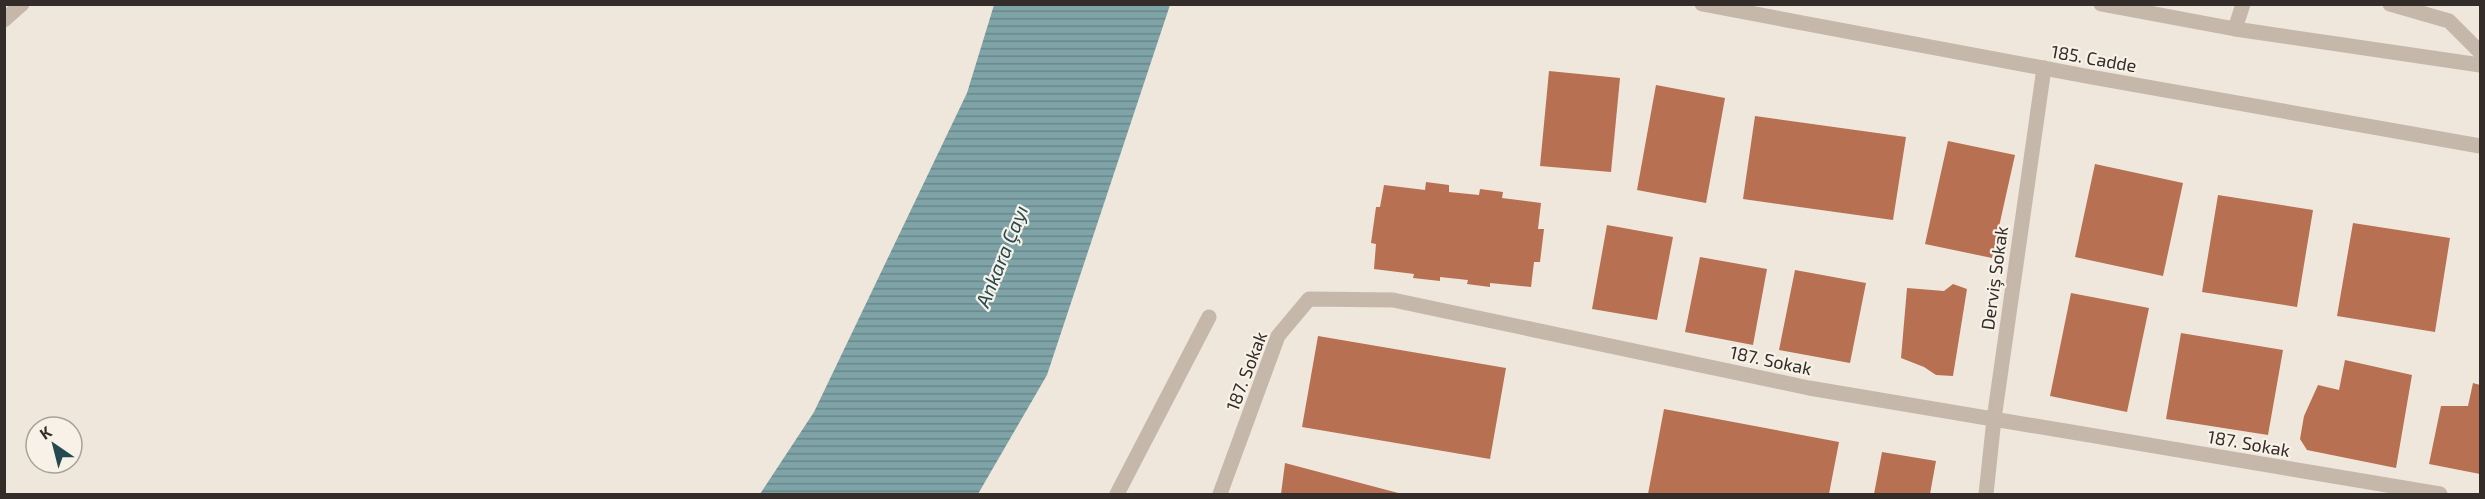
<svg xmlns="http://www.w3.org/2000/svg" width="2485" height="499" font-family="'Exo 2',sans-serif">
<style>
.water{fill:url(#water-rules)}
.building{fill:#b77052}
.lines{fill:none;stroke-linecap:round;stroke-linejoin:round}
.minor{stroke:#c5b8aa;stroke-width:15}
.tertiary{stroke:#c5b8aa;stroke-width:15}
.labels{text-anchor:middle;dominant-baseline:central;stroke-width:4.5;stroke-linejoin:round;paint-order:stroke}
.street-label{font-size:18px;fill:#342c28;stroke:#f7f1e8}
.water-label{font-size:20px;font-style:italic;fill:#234a50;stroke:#f7f1e8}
</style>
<defs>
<pattern id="water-rules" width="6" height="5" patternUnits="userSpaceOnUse" patternTransform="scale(1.5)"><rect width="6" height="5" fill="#7fa4a8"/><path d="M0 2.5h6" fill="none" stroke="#698689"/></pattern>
</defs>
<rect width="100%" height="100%" fill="#efe7dc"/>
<path class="water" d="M 994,5 L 1170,5 L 1047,375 L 978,494 L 760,494 L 814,412 L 967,93 Z"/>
<path class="building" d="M 1549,71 L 1620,78 L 1611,172 L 1540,166 Z
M 1656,85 L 1725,98 L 1706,203 L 1637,190 Z
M 1755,116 L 1906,137 L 1893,220 L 1743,199 Z
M 1948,141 L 2015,155 L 1992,258 L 1925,244 Z
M 2095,164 L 2183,183 L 2163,276 L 2075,257 Z
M 1426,182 L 1449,185 L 1449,192 L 1479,195 L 1480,189 L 1503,192 L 1502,198 L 1541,203 L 1538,229 L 1544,229 L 1540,262 L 1534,262 L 1531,287 L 1490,283 L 1490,287 L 1467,284 L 1468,280 L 1440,277 L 1440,281 L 1413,278 L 1414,274 L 1374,269 L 1376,244 L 1371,243 L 1376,207 L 1380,207 L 1384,185 L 1425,190 Z
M 2218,195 L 2313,210 L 2297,307 L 2202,292 Z
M 2353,223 L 2450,238 L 2435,332 L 2337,316 Z
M 1607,225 L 1673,237 L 1657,320 L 1592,309 Z
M 1700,257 L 1767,269 L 1753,345 L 1685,332 Z
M 1795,270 L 1866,283 L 1850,363 L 1779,350 Z
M 1953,284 L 1967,289 L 1953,376 L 1936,375 L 1924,367 L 1901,358 L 1907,288 L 1944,291 Z
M 2071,293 L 2149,308 L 2127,412 L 2050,396 Z
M 2181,333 L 2283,350 L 2268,435 L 2166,419 Z
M 1318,336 L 1506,368 L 1490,459 L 1302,427 Z
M 2345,360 L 2412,375 L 2396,468 L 2307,450 L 2300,439 L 2304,416 L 2318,385 L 2339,390 Z
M 2473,383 L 2480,385 L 2480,474 L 2429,464 L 2441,406 L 2468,406 Z
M 1664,409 L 1839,442 L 1829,494 L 1648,494 Z
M 1882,452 L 1936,461 L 1930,494 L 1874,494 Z
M 1285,463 L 1402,494 L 1281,494 Z"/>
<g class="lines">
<path class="minor" d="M 4,20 L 22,4
M 1117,494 L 1209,317
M 1220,494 L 1278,336 L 1309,299 L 1393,300 L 1809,388 L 2440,494
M 1986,494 L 1994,419 L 2044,68"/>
<path class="tertiary" d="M 1702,4 L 2091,77 L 2480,146
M 2101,4 L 2235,29 L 2480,65
M 2390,4 L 2449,21 L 2480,52
M 2235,29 L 2243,4"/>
</g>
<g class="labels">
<g class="street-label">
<text transform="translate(2094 58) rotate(10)">185. Cadde</text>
<text transform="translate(1994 278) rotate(-82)">Derviş Sokak</text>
<text transform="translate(1771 360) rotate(12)">187. Sokak</text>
<text transform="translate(1246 371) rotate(-69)">187. Sokak</text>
<text transform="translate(2249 443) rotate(10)">187. Sokak</text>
</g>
<g class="water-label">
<text transform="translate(1001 256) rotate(-68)">Ankara Çayı</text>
</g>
</g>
<rect width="2485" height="499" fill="none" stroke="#342c28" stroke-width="12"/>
<g transform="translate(54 445) rotate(325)"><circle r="28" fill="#f7f1e8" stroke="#a9a29b" stroke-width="1.5"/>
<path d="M0-4.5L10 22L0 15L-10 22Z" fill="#234a50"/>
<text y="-9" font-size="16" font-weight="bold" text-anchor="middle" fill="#342c28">K</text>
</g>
</svg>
